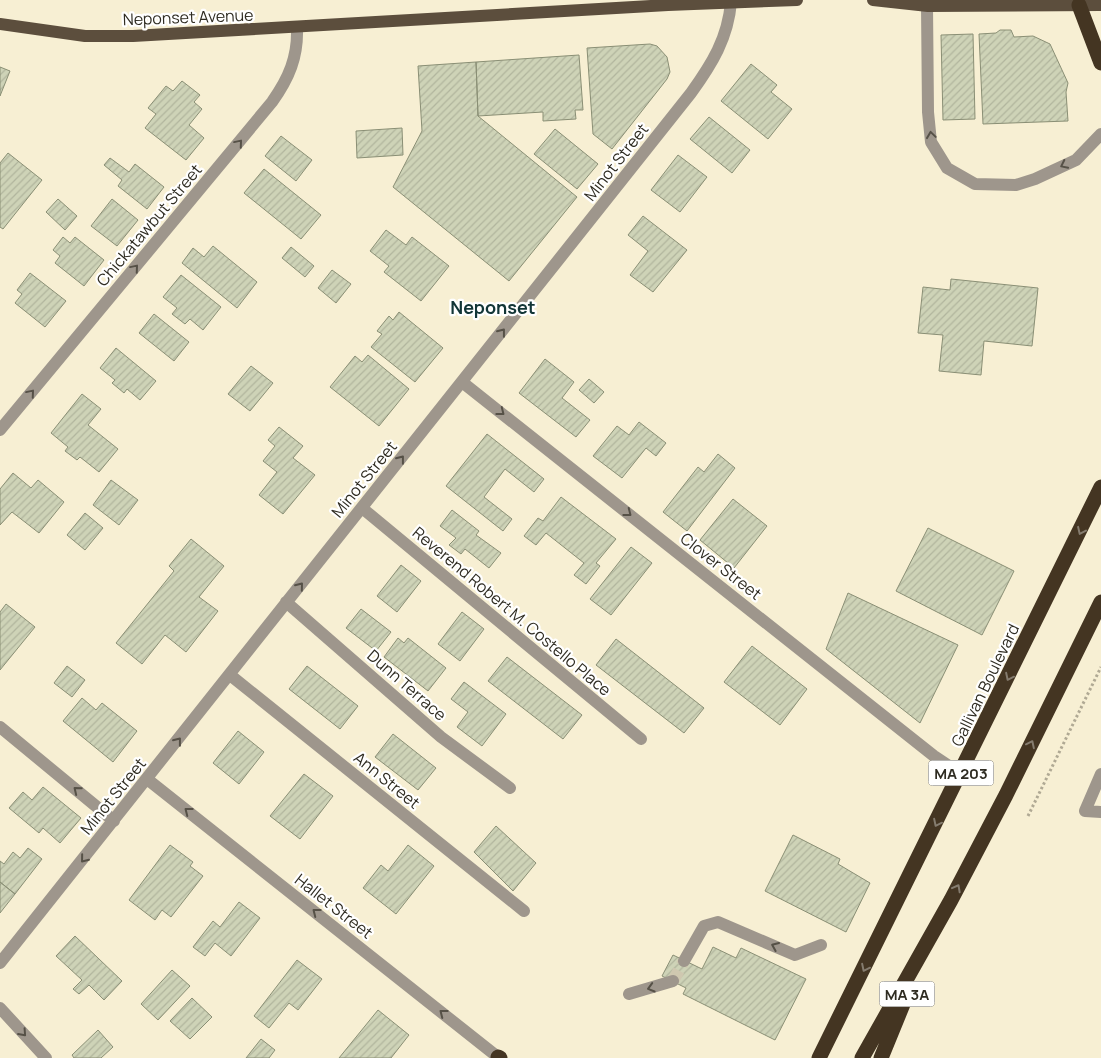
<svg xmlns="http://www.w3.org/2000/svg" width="1101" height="1058" font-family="Manrope,sans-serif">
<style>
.building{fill:url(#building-hatch);stroke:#8a8f75}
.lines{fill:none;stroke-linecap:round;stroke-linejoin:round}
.minor-tunnel{stroke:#cfc8b0;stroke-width:12;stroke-dasharray:12 6;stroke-linecap:butt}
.path{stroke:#b0a994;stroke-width:3;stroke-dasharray:2.5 2.5;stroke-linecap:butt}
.minor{stroke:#9e968c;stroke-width:12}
.major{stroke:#5c4e3d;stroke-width:12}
.highway{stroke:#443522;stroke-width:15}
.oneway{stroke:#565147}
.oneway2{stroke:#857c6f}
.labels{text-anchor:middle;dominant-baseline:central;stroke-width:4.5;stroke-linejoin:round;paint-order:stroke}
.shield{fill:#fff;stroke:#6d6b64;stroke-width:1}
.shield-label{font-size:15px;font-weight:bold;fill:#2f2c22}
.street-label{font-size:16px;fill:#2f2c22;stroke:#fff}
.neighbourhood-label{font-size:18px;font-weight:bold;fill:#123536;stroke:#fff}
</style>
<defs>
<pattern id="building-hatch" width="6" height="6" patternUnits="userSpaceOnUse" patternTransform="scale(1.25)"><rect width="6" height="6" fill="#ced3b7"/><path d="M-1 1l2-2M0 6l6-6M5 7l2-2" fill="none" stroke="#b1b59d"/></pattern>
</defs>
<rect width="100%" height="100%" fill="#f7efd3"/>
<path class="building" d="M 1000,30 L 1011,30 L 1014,37 L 1033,36 L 1050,44 L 1068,83 L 1066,92 L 1068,121 L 983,124 L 979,34 L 996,33 Z
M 973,34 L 975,119 L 943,120 L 941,35 Z
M 650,44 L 657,46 L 667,57 L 670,72 L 667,79 L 612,149 L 593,134 L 587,48 Z
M 579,55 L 583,110 L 575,110 L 576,119 L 543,121 L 543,112 L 478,116 L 476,62 Z
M 476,62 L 478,116 L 577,197 L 509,281 L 393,187 L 422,131 L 418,66 Z
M 751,64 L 777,85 L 771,92 L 792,109 L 768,139 L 721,101 Z
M 0,67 L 10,71 L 0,96 Z
M 182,81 L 200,95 L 194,102 L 202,109 L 189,125 L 204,138 L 186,160 L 145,128 L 156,114 L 148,108 L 166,86 L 173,91 Z
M 709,117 L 750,150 L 732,173 L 690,139 Z
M 402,128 L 403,155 L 357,158 L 356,131 Z
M 555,129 L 598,164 L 577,189 L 534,154 Z
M 281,136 L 312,160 L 296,181 L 265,156 Z
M 8,153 L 42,180 L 3,229 L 0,227 L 0,163 Z
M 678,155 L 707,177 L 680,212 L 651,190 Z
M 110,158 L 129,172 L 135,164 L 164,187 L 147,209 L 118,186 L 122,180 L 104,165 Z
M 264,169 L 321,215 L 301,239 L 244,193 Z
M 58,199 L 77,216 L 65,230 L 46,212 Z
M 112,199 L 138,220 L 117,246 L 91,226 Z
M 643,216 L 687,250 L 653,292 L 630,275 L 648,251 L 628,235 Z
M 386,230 L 406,245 L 412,237 L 449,266 L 421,301 L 384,272 L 389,266 L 370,251 Z
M 63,237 L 70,243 L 75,237 L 104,260 L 84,286 L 55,263 L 60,256 L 53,250 Z
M 213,246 L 257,282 L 237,308 L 182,263 L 193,248 L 204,257 Z
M 291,247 L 314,266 L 305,277 L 282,258 Z
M 332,270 L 351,284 L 336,303 L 318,288 Z
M 30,273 L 66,301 L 45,327 L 15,303 L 22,294 L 17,290 Z
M 181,275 L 221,307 L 203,330 L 190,319 L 185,324 L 172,314 L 177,308 L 163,297 Z
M 951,279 L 1038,288 L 1032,346 L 984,341 L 981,375 L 939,371 L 943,335 L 918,333 L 923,287 L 950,290 Z
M 399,312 L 443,348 L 415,382 L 371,347 L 382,334 L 377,331 L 389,316 L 393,320 Z
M 154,314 L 189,342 L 174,361 L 139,333 Z
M 116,348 L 156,381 L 140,400 L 127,389 L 124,393 L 112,383 L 115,380 L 100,368 Z
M 368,355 L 409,389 L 379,426 L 330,387 L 355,356 L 362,362 Z
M 545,359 L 574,382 L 562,398 L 590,420 L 576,437 L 519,393 Z
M 251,366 L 273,383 L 250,411 L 228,394 Z
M 589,379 L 604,392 L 594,403 L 579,390 Z
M 82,394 L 101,409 L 88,425 L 118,449 L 99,472 L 80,457 L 77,460 L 65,451 L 68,447 L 51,433 Z
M 639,422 L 666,443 L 656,456 L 646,448 L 622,478 L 593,456 L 617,426 L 629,435 Z
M 279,427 L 303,446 L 293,458 L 315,475 L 283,514 L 259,495 L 277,472 L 263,461 L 275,446 L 268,440 Z
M 487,434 L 544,479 L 534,492 L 505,469 L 484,497 L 512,519 L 503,531 L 446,486 Z
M 718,454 L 735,468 L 687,531 L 663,512 L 698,467 L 704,472 Z
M 13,473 L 31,488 L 38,480 L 64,502 L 39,533 L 12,512 L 0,525 L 0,489 Z
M 111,480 L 138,500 L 119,525 L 93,505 Z
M 561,497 L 616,539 L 596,563 L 600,566 L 586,584 L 574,575 L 584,563 L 546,533 L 536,545 L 524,536 L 538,518 L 543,521 Z
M 733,499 L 767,526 L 734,568 L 700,540 Z
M 452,510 L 479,531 L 476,535 L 501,553 L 489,568 L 465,549 L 461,554 L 449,545 L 456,538 L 440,526 Z
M 85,513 L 103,528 L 85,550 L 67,535 Z
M 928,528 L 1014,571 L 982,635 L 896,591 Z
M 191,539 L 224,566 L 199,597 L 218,611 L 186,652 L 165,635 L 142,664 L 116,643 L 174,571 L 169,566 Z
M 631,547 L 652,563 L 611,615 L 590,599 Z
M 401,565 L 421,581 L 397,612 L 377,596 Z
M 848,593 L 958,645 L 920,723 L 826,649 Z
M 6,604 L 35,627 L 0,670 L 0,612 Z
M 361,609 L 391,632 L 376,651 L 346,628 Z
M 462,612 L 484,629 L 460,661 L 438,644 Z
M 398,638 L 404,643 L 408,638 L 446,668 L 428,691 L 384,657 Z
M 616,639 L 704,708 L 684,733 L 596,665 Z
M 752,646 L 807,689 L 780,725 L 724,682 Z
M 507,657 L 582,715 L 563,739 L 488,681 Z
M 67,666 L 85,680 L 72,697 L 54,683 Z
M 307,666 L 358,706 L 340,729 L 289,689 Z
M 464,682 L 506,714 L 482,746 L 457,727 L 468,712 L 451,699 Z
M 82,698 L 96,710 L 102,703 L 137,731 L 113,762 L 63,721 Z
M 238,731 L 264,752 L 239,784 L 213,763 Z
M 393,734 L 436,768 L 418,790 L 375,757 Z
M 304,774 L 333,796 L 300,839 L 270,816 Z
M 43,787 L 81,818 L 60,843 L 43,828 L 39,833 L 9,808 L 23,792 L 32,800 Z
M 496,826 L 536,863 L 513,891 L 474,852 Z
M 793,835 L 840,859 L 838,864 L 870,883 L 846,932 L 765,891 Z
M 170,845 L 193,862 L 190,866 L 203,876 L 171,917 L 162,910 L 155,920 L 129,900 Z
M 408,845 L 434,866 L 396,914 L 363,888 L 381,865 L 388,871 Z
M 28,848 L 42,859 L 15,894 L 0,882 L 0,861 L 4,864 L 13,852 L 20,858 Z
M 0,882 L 15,894 L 0,913 Z
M 239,902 L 260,918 L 231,956 L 215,943 L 205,956 L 193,947 L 213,921 L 220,927 Z
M 75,936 L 122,981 L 104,1000 L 89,985 L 79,994 L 73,989 L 82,980 L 56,956 Z
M 713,947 L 736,958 L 741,948 L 806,979 L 775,1040 L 683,994 L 686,988 L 662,976 L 673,955 L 702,969 Z
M 297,960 L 322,979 L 298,1010 L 289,1003 L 269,1028 L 254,1016 Z
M 172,970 L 190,986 L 158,1020 L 141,1004 Z
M 192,998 L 212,1017 L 190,1039 L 170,1021 Z
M 378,1010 L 409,1035 L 391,1058 L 339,1058 Z
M 98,1030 L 113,1047 L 101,1058 L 74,1058 L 72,1055 Z
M 261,1039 L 275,1050 L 269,1058 L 246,1058 Z"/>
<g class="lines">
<path class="minor-tunnel" d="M 673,981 L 684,961"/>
<path class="path" d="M 1028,816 L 1101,667"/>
<path class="minor" d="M 927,6 L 928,112 L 931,142 L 947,168 L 975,184 L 1016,185 L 1035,179 L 1076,160 L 1101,134
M 462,382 L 934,756 L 961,774
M 0,430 L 272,102 C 289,78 298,57 297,28
M 362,508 L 641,739
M 286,602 L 441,737 L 510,788
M 230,675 L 524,911
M 0,727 L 114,821
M 1101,774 L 1085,811 L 1101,812
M 147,779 L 499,1058
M 684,961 L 704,926 L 718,922 L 795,955 L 821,945
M 0,963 L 691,93 C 712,64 728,38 731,2
M 629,994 L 673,981
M 0,1008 L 46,1058"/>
<path class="major" d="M 873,0 L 928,6 L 1101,5
M 0,24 L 85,36 L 133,36 L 668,5 L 797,0"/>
<path class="highway" d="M 1079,5 L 1101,63
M 498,1057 L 500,1058
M 819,1058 L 1101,487
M 862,1058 L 951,900 L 1006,795 L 1101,602
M 881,1058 L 908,992"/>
</g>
<defs><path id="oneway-chevron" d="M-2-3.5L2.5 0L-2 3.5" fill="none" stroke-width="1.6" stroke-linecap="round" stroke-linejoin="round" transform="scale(1.25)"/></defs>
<g class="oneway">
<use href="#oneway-chevron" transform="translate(931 135) rotate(-98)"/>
<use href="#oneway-chevron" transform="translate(239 143) rotate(-50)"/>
<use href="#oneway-chevron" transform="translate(1064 165) rotate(154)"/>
<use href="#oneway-chevron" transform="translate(135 268) rotate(-50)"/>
<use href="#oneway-chevron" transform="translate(502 332) rotate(-52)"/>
<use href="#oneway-chevron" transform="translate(31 393) rotate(-50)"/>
<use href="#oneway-chevron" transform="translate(501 412) rotate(38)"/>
<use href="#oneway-chevron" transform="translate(401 459) rotate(-52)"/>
<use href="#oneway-chevron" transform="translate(628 513) rotate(38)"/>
<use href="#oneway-chevron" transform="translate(300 586) rotate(-51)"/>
<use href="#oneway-chevron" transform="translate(178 741) rotate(-52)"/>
<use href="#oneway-chevron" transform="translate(77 790) rotate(-141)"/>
<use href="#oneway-chevron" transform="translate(188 811) rotate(-142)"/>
<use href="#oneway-chevron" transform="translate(84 859) rotate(129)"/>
<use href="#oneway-chevron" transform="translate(316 912) rotate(-142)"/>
<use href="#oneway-chevron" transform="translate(775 946) rotate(-157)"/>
<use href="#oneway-chevron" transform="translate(651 988) rotate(164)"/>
<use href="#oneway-chevron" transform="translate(443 1013) rotate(-142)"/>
<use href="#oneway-chevron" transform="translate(23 1033) rotate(48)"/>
</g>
<g class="oneway2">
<use href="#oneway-chevron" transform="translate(1081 531) rotate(115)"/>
<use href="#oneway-chevron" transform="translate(1009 677) rotate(116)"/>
<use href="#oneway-chevron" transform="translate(1031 744) rotate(-64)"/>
<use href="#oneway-chevron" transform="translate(937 823) rotate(116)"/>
<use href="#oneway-chevron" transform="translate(957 888) rotate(-62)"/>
<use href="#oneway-chevron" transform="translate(865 968) rotate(116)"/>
</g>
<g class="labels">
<g class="shield">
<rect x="928.5" y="760.5" width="65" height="25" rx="4"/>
<rect x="879.5" y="981.5" width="55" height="25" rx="4"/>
</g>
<g class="shield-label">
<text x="961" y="773">MA 203</text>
<text x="907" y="994">MA 3A</text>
</g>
<g class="street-label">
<text transform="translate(188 17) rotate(-2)">Neponset Avenue</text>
<text transform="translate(616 162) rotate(-52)">Minot Street</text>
<text transform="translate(149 225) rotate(-50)">Chickatawbut Street</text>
<text transform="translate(364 479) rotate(-51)">Minot Street</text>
<text transform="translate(721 566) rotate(38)">Clover Street</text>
<text transform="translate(512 611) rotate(40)">Reverend Robert M. Costello Place</text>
<text transform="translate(407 685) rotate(41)">Dunn Terrace</text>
<text transform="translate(985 685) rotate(-64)">Gallivan Boulevard</text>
<text transform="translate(387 780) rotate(39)">Ann Street</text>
<text transform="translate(113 796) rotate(-51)">Minot Street</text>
<text transform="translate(334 906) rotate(38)">Hallet Street</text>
</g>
<g class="neighbourhood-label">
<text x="493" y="307">Neponset</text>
</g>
</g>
</svg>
